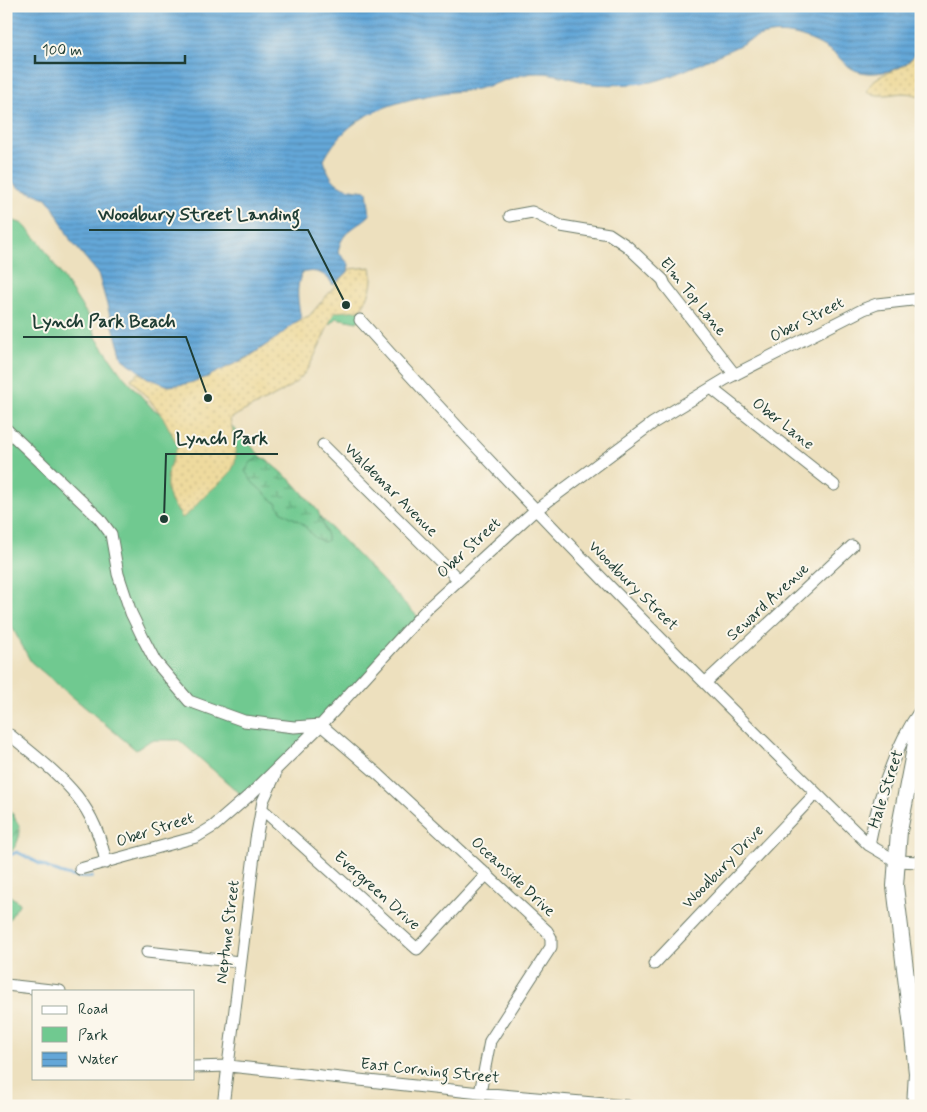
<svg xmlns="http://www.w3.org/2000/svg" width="927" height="1112" font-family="Mynerve,sans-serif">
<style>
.green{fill:#70c990;stroke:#488362}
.wetland{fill:url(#wetland-marsh);stroke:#488362}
.sand{fill:url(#sand-dots);stroke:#868c69}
.water{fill:url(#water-rules);stroke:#427286}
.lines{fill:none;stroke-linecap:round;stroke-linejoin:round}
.stream{stroke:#64a7d8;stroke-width:3}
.street-casing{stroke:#677664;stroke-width:13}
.secondary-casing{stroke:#677664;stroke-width:18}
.street{stroke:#fff;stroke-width:11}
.secondary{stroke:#fff;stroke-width:16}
.labels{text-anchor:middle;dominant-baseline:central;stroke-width:4;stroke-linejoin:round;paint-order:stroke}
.street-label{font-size:16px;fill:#1f3d34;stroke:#fbf7ec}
.leader{fill:none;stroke:#1f3d34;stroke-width:2}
.callout-dot{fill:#1f3d34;stroke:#fbf7ec;stroke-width:2}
.callout-label{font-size:18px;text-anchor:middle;font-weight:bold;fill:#1f3d34;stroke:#fbf7ec;stroke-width:4;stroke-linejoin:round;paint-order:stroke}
</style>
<defs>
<pattern id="wetland-marsh" width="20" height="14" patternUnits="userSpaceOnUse" patternTransform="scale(1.25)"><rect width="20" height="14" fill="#70c990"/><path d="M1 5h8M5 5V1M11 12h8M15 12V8" fill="none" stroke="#5ba476"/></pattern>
<pattern id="sand-dots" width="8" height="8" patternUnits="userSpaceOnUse" patternTransform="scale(1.25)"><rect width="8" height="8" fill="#eeda9e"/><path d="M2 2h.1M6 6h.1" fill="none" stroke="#ccbc89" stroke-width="1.8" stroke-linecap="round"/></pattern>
<pattern id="water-rules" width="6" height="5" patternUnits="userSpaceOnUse" patternTransform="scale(1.25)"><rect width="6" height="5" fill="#64a7d8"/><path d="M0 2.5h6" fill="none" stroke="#5289b0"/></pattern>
</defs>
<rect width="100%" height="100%" fill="#fbf7ec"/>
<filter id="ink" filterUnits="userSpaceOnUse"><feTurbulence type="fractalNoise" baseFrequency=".02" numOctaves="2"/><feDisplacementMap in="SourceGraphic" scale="10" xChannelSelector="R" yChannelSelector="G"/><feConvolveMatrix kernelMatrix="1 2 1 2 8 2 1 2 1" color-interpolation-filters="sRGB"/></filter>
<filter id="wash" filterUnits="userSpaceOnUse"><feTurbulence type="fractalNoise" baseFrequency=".0096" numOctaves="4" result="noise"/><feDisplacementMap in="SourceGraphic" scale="20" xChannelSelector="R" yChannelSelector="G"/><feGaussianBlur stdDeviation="1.12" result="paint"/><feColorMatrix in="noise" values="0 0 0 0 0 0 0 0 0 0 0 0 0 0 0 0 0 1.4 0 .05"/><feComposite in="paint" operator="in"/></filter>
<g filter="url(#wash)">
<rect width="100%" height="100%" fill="#ede0be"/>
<path class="green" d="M 6,218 L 23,224 L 41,244 L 90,319 L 97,339 L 123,376 L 152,408 L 173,422 L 211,405 L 419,618 L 246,799 L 179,740 L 151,740 L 136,750 L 31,662 L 6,616 Z
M 356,300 L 363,315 L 357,322 L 336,318 L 322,332 L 330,309 Z
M 6,803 C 20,827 27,835 6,858 Z
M 6,893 L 20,903 L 6,924 Z"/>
<path class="wetland" d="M 258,458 L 264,458 L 294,483 L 318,511 L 327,536 L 327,541 L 323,542 L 314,537 L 302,523 L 282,512 L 277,504 L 253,483 L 245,471 L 251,462 Z
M 6,803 L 20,827 L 11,838 L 6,838 Z"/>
<path class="sand" d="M 921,39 L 921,97 C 899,87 886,101 867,92 C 873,70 901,74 913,57 C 916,53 918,45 921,39 Z
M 371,267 C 374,285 370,295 360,310 L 335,312 C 323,333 314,368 295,383 C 276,398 250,406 230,419 C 234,437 242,460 228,475 C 222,482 214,487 207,494 C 198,502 193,511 182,518 C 179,511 174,507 171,501 C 161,485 171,460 178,446 L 162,415 L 131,379 L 139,373 L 148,378 C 182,374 218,375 249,357 C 264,348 297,319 309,316 L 350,269 Z"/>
<path class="water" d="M 6,6 L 921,6 C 921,39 922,66 883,72 C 872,74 861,74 851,68 C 843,63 838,55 831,51 C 813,39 791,31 770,34 C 754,36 740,46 725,52 C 706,61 678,74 659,80 C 643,85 603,86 587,83 C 571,79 556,73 539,73 C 520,72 497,85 477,89 C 464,92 450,91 436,94 C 389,103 347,115 324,160 C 332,187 341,188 367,191 L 370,215 C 355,229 342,230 338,252 L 349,264 L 348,272 L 333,285 C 326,273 315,269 302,273 C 295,288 298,303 301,318 L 278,337 L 248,357 L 205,378 L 186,384 L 169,386 L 148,378 L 122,358 L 98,273 L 71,241 L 53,207 L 46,198 L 19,188 L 6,176 Z"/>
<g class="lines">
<path class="stream" d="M 6,855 L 8,856 L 17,852 C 42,864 63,880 92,877"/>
</g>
</g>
<g filter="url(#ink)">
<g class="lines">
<g class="street-casing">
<path id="street" d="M 510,216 L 532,212 L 561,226 L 609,234 L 627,246 L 663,280 L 665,285 L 735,375
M 360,320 C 523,502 695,675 869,845 L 896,861 L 921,862
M 711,388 L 834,485
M 6,429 L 99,518 L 111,534 L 118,574 L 131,613 L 144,640 L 155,661 L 189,701 L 244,721 L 294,727 L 321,725 L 379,775 L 547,931 L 551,938 L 551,947 L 490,1041 L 480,1093
M 323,445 L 458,579
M 706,682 L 852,546
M 10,735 C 58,775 94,798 106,863
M 262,809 L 417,949 L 487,874
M 869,845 C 878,799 894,747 921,709
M 80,869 L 196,837 L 214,826 L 252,793 L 321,725 L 428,608 L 532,513 L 653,423 L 726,379 L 864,309 L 877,304 L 921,299
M 147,952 L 240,962
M 654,964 L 816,793
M 6,985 L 60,991
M 194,1067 L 229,1066 L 480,1093 L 628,1106
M 223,1106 L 256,839 L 263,801 L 275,775"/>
</g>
<g class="secondary-casing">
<path id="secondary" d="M 915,1106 L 917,1073 L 912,1027 L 895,886 L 899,831 L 921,717"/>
</g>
<use href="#street" class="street"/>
<use href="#secondary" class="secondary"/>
</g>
</g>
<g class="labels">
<g class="street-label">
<text transform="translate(693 297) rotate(51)">Elm Top Lane</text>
<text transform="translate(807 320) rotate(-27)">Ober Street</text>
<text transform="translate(783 424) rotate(38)">Ober Lane</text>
<text transform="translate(391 490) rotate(45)">Waldemar Avenue</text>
<text transform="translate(469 548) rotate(-43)">Ober Street</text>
<text transform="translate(633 586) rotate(45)">Woodbury Street</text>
<text transform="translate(768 602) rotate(-43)">Seward Avenue</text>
<text transform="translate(886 789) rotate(-72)">Hale Street</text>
<text transform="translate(155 830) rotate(-18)">Ober Street</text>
<text transform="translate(723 867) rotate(-46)">Woodbury Drive</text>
<text transform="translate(513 877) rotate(43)">Oceanside Drive</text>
<text transform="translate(377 891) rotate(42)">Evergreen Drive</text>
<text transform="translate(228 932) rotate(-83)">Neptune Street</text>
<text transform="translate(430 1071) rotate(6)">East Corning Street</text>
</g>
</g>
<path class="leader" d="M346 305L308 230H89M208 398L186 337H23M164 519L166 454H278"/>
<g class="callout-dot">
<circle cx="346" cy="305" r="5"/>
<circle cx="208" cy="398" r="5"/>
<circle cx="164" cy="519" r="5"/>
</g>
<g class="callout-label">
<text x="199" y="220">Woodbury Street Landing</text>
<text x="104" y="327">Lynch Park Beach</text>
<text x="222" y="444">Lynch Park</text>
</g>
<rect width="927" height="1112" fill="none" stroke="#fbf7ec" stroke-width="25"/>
<rect x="32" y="990" width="162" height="90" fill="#fbf7ec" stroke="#a3ada2"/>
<rect x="42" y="1006" width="25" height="8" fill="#ffffff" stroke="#a3ada2"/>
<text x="78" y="1014" font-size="15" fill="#1f3d34">Road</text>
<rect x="42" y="1027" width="25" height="15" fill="#70c990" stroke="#a3ada2"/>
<text x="78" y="1040" font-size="15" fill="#1f3d34">Park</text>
<rect x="42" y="1052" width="25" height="15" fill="url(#water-rules)" stroke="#a3ada2"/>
<text x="78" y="1064" font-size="15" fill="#1f3d34">Water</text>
<path d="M35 55v8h150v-8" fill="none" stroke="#1f3d34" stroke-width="2.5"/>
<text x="42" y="55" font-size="15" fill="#1f3d34" stroke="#fbf7ec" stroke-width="4" paint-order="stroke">100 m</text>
</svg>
